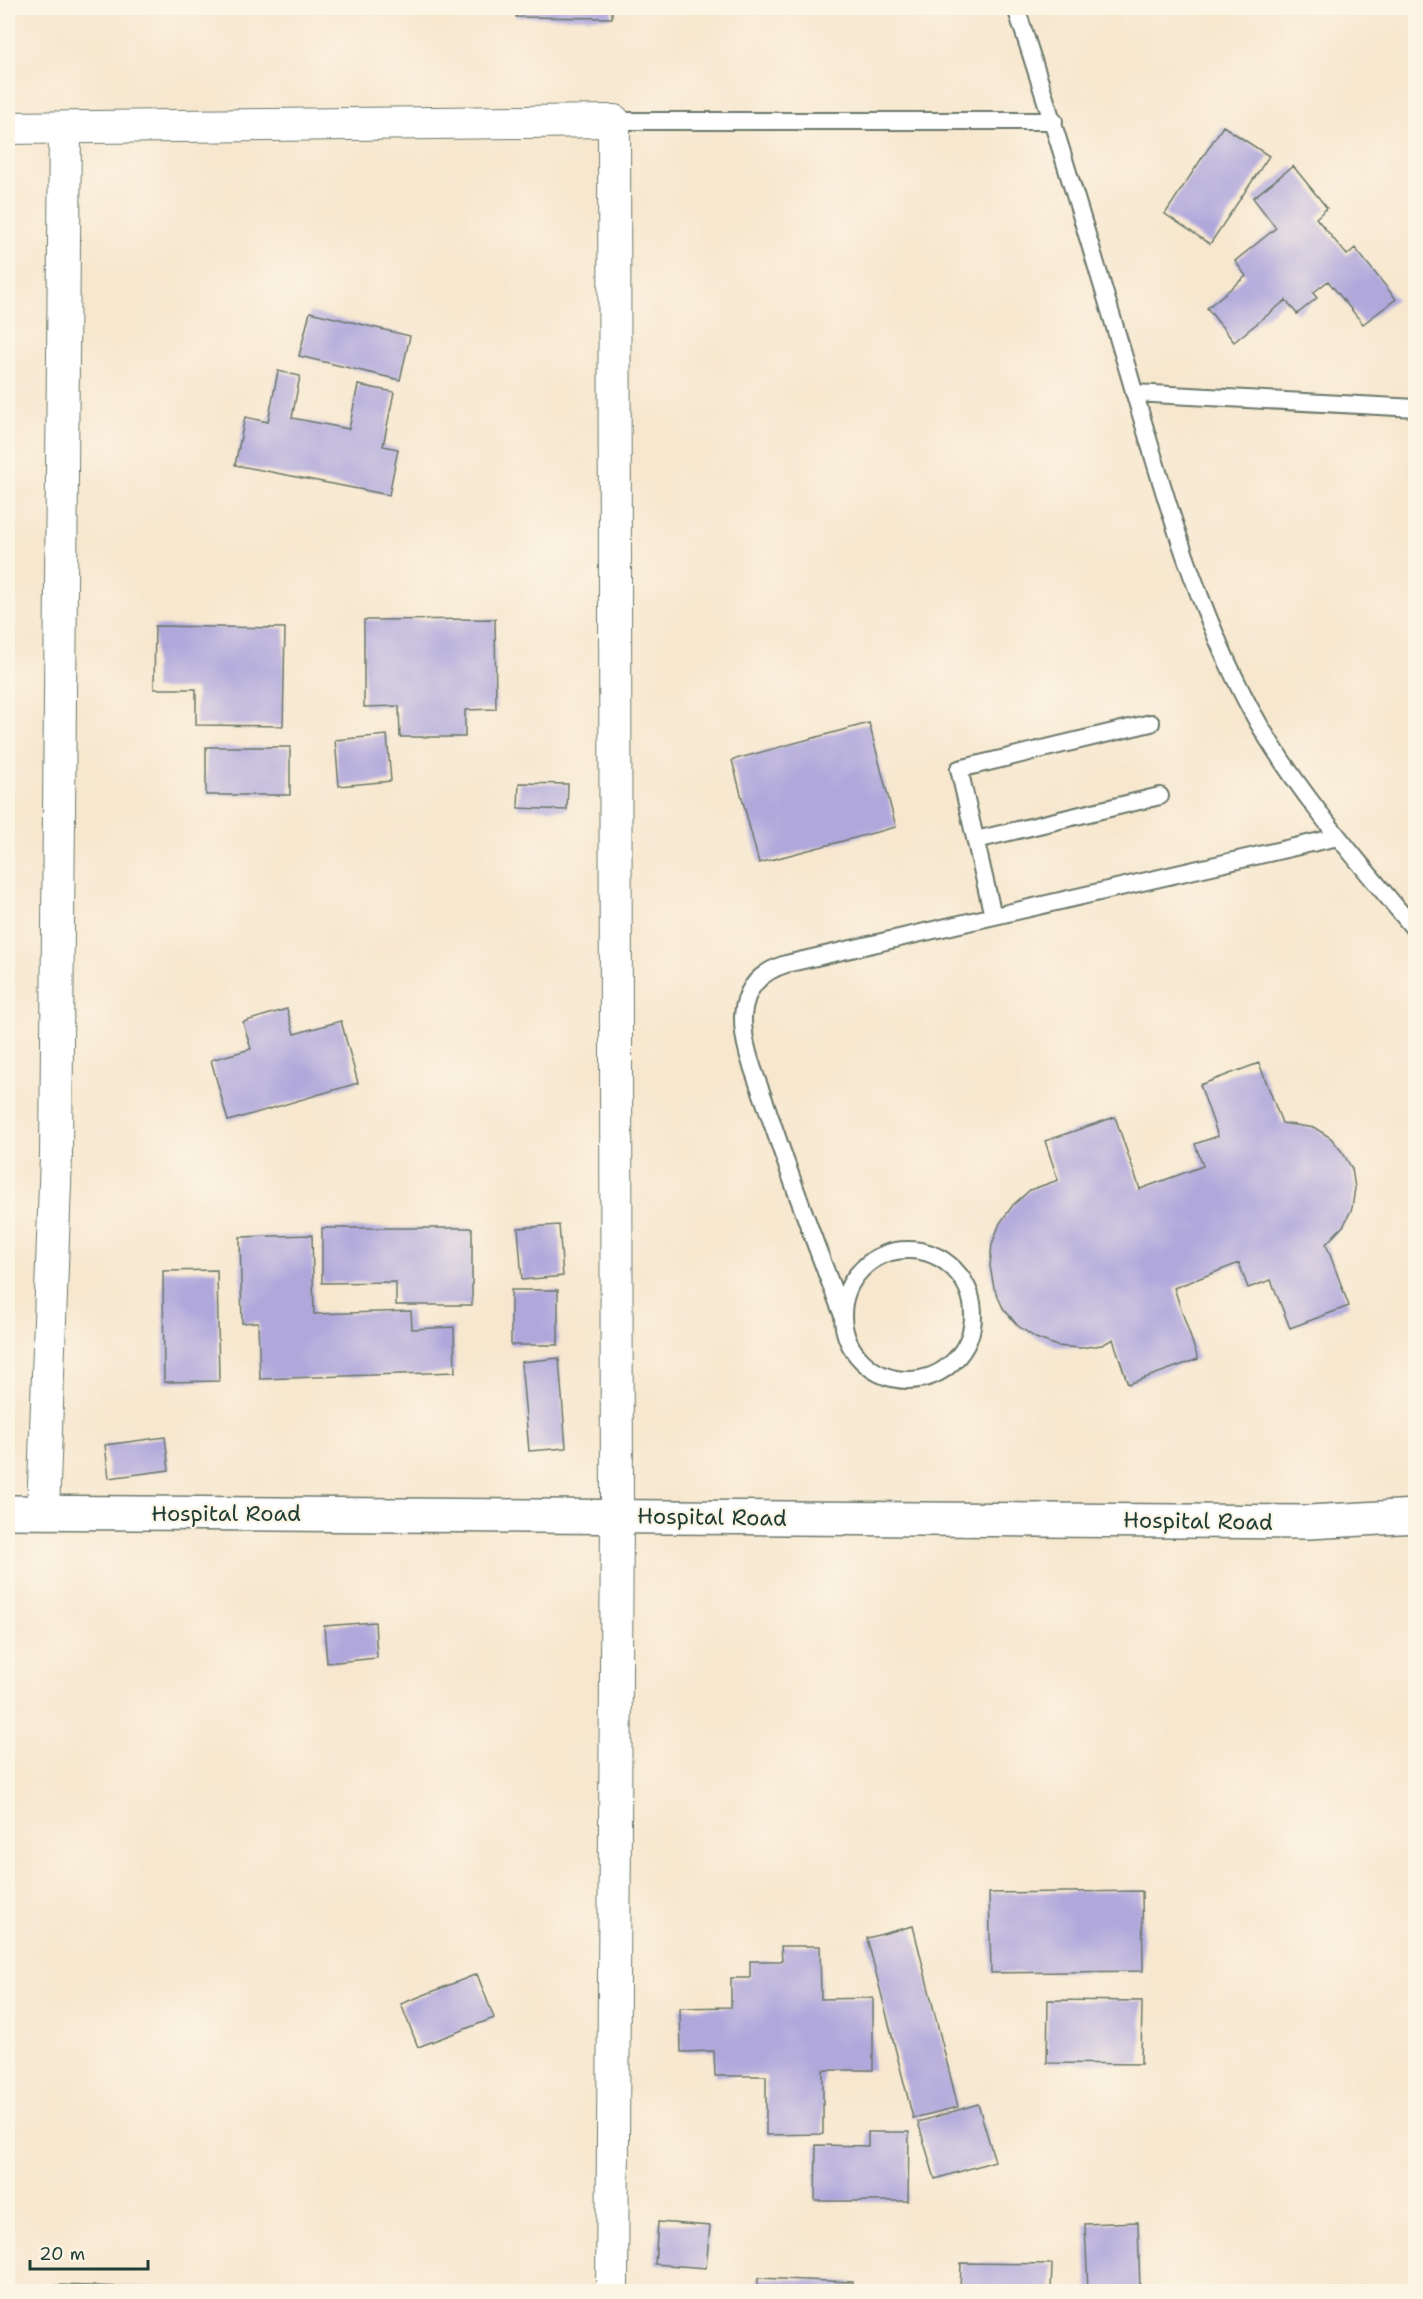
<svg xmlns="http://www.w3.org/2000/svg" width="1423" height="2299" font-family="'Shantell Sans',sans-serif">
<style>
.building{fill:#b0a8db}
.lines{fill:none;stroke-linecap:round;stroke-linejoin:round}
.service-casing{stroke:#6b786a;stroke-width:20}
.minor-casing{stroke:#6b786a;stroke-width:34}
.tertiary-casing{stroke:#6b786a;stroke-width:36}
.service{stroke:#fff;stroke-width:16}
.minor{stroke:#fff;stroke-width:32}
.tertiary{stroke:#fff;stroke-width:33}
.labels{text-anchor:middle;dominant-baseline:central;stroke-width:4.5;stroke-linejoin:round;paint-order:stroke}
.street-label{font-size:22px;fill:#1f3d34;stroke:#fcf5e5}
</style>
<rect width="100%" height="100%" fill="#fcf5e5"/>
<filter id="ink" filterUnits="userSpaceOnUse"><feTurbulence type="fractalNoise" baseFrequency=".0167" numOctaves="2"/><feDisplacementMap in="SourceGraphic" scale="12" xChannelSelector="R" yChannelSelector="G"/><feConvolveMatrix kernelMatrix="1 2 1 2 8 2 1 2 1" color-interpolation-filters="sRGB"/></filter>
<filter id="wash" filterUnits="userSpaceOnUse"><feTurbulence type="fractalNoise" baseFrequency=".008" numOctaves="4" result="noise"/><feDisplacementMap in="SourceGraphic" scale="24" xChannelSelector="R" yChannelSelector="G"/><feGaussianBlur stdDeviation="1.35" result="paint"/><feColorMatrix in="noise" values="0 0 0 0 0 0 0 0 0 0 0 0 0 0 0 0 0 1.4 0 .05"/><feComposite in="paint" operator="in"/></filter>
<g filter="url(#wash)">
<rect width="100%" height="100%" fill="#f7e7cf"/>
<g id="blocks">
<path class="building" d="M 516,8 L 612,8 L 612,18 L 516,17 Z
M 1223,126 L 1269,156 L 1210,244 L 1165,214 Z
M 1293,166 L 1327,208 L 1316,218 L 1347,255 L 1355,248 L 1396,299 L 1363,324 L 1328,281 L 1313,293 L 1317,298 L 1297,314 L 1286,300 L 1234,342 L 1207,308 L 1246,276 L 1235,261 L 1276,228 L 1253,198 Z
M 310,312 L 410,336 L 400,380 L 299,356 Z
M 278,371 L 300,376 L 292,418 L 349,429 L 358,385 L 394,392 L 383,446 L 398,449 L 389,495 L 235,465 L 245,417 L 268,422 Z
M 495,619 L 496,709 L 465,710 L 465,737 L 400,737 L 399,706 L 364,707 L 364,620 Z
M 155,626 L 285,628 L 283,726 L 196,725 L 196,689 L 154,689 Z
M 869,723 L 896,827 L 759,863 L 732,760 Z
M 387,735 L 391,781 L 339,786 L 335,740 Z
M 206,747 L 290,747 L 290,795 L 206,795 Z
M 519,783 L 568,784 L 567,810 L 518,808 Z
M 287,1009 L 294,1034 L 341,1021 L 358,1083 L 228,1121 L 211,1060 L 251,1049 L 243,1022 Z
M 1259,1063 L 1282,1123 L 1315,1128 L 1331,1138 L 1343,1153 L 1352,1169 L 1355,1188 L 1352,1208 L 1344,1225 L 1326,1244 L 1349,1306 L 1290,1328 L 1271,1280 L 1248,1288 L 1239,1263 L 1174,1288 L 1198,1359 L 1128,1384 L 1113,1339 L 1102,1345 L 1080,1348 L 1057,1346 L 1036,1338 L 1018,1326 L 1003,1308 L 994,1288 L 990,1266 L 992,1244 L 1000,1223 L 1013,1205 L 1030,1190 L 1058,1180 L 1045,1141 L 1115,1117 L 1140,1189 L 1203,1166 L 1195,1144 L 1218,1136 L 1200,1085 Z
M 559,1225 L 563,1276 L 522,1280 L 518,1228 Z
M 322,1228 L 472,1228 L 472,1305 L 396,1305 L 396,1282 L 322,1283 Z
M 312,1235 L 314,1314 L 411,1311 L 412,1329 L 454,1327 L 455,1372 L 260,1379 L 258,1322 L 242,1323 L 240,1237 Z
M 217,1270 L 219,1381 L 164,1382 L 163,1271 Z
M 511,1290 L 558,1290 L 558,1345 L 511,1345 Z
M 559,1358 L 566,1448 L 529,1451 L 521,1362 Z
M 165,1437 L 169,1470 L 109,1478 L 105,1445 Z
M 375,1622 L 377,1658 L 327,1663 L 324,1626 Z
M 1142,1891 L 1143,1971 L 991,1973 L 989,1893 Z
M 913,1926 L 958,2107 L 913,2118 L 867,1938 Z
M 781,1946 L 820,1946 L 821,1999 L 873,1998 L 873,2070 L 823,2070 L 823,2134 L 766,2135 L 766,2076 L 715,2076 L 714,2051 L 681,2052 L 680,2008 L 731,2007 L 731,1978 L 750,1978 L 750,1961 L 782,1961 Z
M 477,1974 L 494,2018 L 418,2047 L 401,2004 Z
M 1048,2000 L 1142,2001 L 1141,2064 L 1047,2063 Z
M 978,2104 L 995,2161 L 935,2179 L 918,2122 Z
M 868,2132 L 909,2132 L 908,2201 L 815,2201 L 816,2145 L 868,2146 Z
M 658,2222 L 710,2226 L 706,2268 L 655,2264 Z
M 1138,2222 L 1140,2292 L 1088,2292 L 1085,2224 Z
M 961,2263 L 1052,2264 L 1051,2292 L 960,2292 Z
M 758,2278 L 852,2282 L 851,2292 L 757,2292 Z
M 56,2285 L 164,2288 L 164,2292 L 56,2292 Z"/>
</g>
</g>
<g filter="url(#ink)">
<use href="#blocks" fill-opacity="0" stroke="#6b786a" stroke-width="1.5"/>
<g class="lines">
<g class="service-casing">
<path id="service" d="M 1016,8 C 1056,129 1092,251 1129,374 C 1162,487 1195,605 1251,710 C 1295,790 1358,861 1416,931
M 614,121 L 1054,121
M 1134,393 L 1416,408
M 976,840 L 1160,796
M 993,916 L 959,769 L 1151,723
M843 1315a65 65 0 1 1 130 0a65 65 0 1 1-130 0Z
M 842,1313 C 816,1247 792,1181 769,1114 C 759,1083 742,1049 743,1016 C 745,988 760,972 786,964 L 1338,837"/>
</g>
<g class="minor-casing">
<path id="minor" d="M 8,128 L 614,121 L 617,1516 L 612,2292
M 43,1512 L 56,1156 L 65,128"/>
</g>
<g class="tertiary-casing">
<path id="tertiary" d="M 8,1512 L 1309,1522 L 1416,1516"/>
</g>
<use href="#service" class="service"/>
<use href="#minor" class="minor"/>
<use href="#tertiary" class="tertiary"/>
</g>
</g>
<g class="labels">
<g class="street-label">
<text x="226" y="1513">Hospital Road</text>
<text transform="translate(712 1517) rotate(1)">Hospital Road</text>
<text transform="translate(1198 1521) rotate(1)">Hospital Road</text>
</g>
</g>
<rect width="1423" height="2299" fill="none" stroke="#fcf5e5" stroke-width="30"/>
<path d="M30 2260v9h118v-9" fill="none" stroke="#1f3d34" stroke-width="3"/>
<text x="39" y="2260" font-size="18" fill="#1f3d34" stroke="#fcf5e5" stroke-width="4.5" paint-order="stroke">20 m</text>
</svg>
